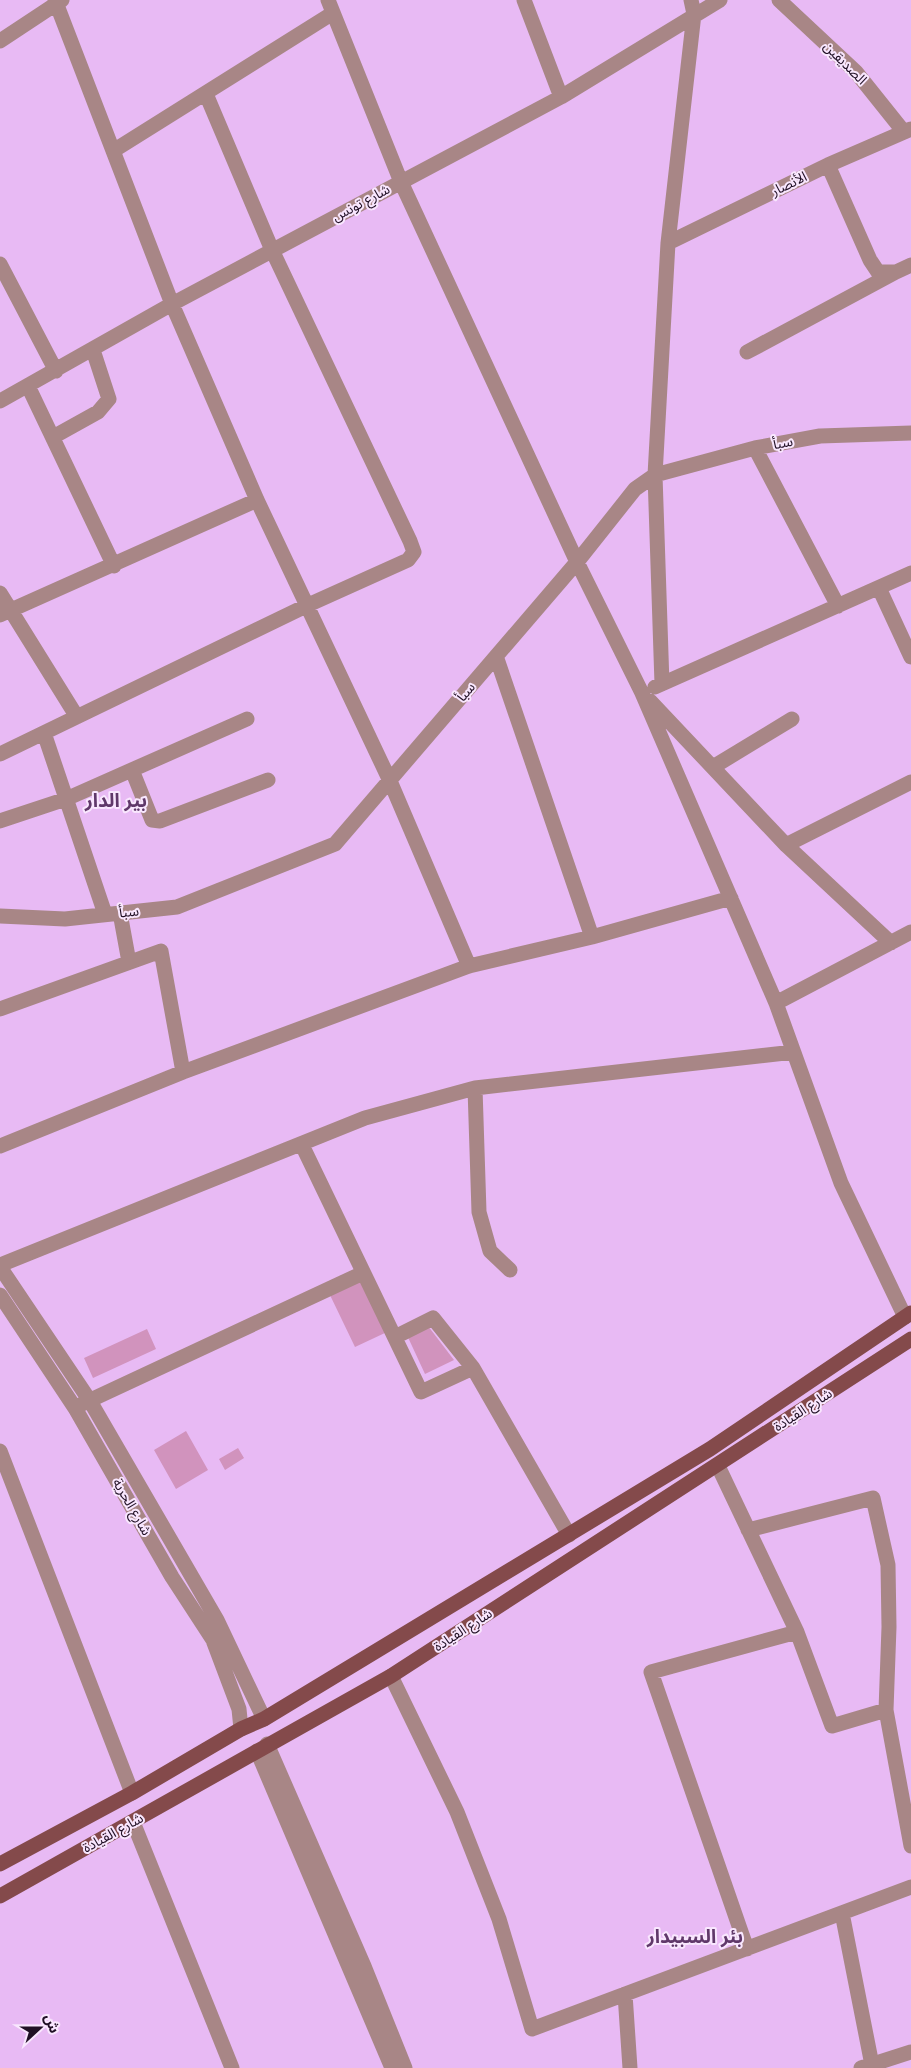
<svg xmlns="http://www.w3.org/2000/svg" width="911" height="2068" font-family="'Varela Round','Noto Sans Arabic',sans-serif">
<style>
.building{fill:#d193bd}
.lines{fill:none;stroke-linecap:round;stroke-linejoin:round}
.minor{stroke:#a88686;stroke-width:15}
.major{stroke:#844a4b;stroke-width:15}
.labels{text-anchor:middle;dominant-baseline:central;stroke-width:4;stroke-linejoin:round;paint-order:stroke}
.street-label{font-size:14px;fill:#201025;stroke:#f9e7fe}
.district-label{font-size:19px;font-weight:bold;fill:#60386a;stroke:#f9e7fe}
</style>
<rect width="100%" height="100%" fill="#e8baf4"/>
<path class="building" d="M 361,1278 L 387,1332 L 355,1347 L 329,1293 Z
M 428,1326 L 454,1360 L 425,1374 L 406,1333 Z
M 147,1329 L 156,1349 L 93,1378 L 84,1358 Z
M 186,1431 L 208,1470 L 176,1489 L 154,1450 Z
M 238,1448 L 244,1458 L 225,1470 L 219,1459 Z"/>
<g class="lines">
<path class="minor" d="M 55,0 L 172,304 L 257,500 L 390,781 L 469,966
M 328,0 L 401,182 L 577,562 L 642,693 L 776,1003 L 841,1183 L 905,1317
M 524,0 L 561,97
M 779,0 L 856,72 L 904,132
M 0,41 L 62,0
M 113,151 L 333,13
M 828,165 L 870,260 L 878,272 L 896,272 L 911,265
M 668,243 L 828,165 L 911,129
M 0,264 L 56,371
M 747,352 L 896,272
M 28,386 L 114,566
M 0,401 L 172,304 L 561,97 L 720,0
M 53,437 L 98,412 L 109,399 L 93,350
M 755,448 L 838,606
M 879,588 L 911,657
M 0,593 L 77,717
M 0,615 L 257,500
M 496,656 L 592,937
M 662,684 L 655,475 L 668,243 L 694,14 L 691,0
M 655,687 L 911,573
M 650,701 L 786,845 L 891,943
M 44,733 L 105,914
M 0,754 L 308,605 L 408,560 L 414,552 L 410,541 L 272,250 L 206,94
M 713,767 L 792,719
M 132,770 L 152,820 L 160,821 L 268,780
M 0,821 L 66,799 L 247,719
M 786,845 L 911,782
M 120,913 L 129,962
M 0,916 L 65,919 L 177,907 L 335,844 L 577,562 L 635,489 L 655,475 L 755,448 L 820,436 L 911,433
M 776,1003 L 911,932
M 0,1009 L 161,951 L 183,1072
M 475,1088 L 479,1212 L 490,1251 L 510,1270
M 302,1145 L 421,1392 L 473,1368
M 0,1146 L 183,1072 L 469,966 L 592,937 L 731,898
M 0,1265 L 365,1118 L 475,1088 L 794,1052
M 0,1267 L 90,1401 L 217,1620 L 264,1719
M 0,1295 L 75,1408 L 172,1577 L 213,1640 L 239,1709 L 241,1729
M 395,1337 L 433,1318 L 473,1368 L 569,1535
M 82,1404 L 363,1273
M 0,1451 L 132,1793
M 718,1466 L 797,1632 L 832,1726 L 886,1710
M 748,1530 L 873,1498 L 888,1565 L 889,1627 L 886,1710 L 911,1846
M 391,1676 L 457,1812 L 499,1919 L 532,2029 L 911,1887
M 267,1744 L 364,1966 L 405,2068
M 257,1751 L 392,2068
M 133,1822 L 232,2068
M 842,1913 L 872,2065
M 747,1949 L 651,1672 L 797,1632
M 625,1994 L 630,2068
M 861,2068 L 911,2052"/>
<path class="major" d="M 0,1864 L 132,1793 L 241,1729 L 264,1719 L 710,1449 L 911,1313
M 0,1896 L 391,1676 L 911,1339"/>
</g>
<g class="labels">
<g class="street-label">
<text transform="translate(845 63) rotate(45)">الصديقين</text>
<text transform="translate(789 184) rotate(-26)">الأنصار</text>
<text transform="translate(361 203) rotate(-28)">شارع تونس</text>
<text transform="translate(783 443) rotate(-10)">سبأ</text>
<text transform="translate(466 692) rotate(-50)">سبأ</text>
<text transform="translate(129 912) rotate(-6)">سبأ</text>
<text transform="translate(803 1410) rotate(-33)">شارع القيادة</text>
<text transform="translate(132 1507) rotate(60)">شارع الحرية</text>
<text transform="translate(463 1630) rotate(-33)">شارع القيادة</text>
<text transform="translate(113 1833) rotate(-29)">شارع القيادة</text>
</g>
<g class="district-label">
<text x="116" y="801">بير الدار</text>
<text x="695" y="1937">بئر السبيدار</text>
</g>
</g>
<g transform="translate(40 2028) rotate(69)" stroke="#f9e7fe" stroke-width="4" paint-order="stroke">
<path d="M0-4L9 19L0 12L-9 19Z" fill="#201025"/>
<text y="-8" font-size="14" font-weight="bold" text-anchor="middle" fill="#201025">ش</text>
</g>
</svg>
